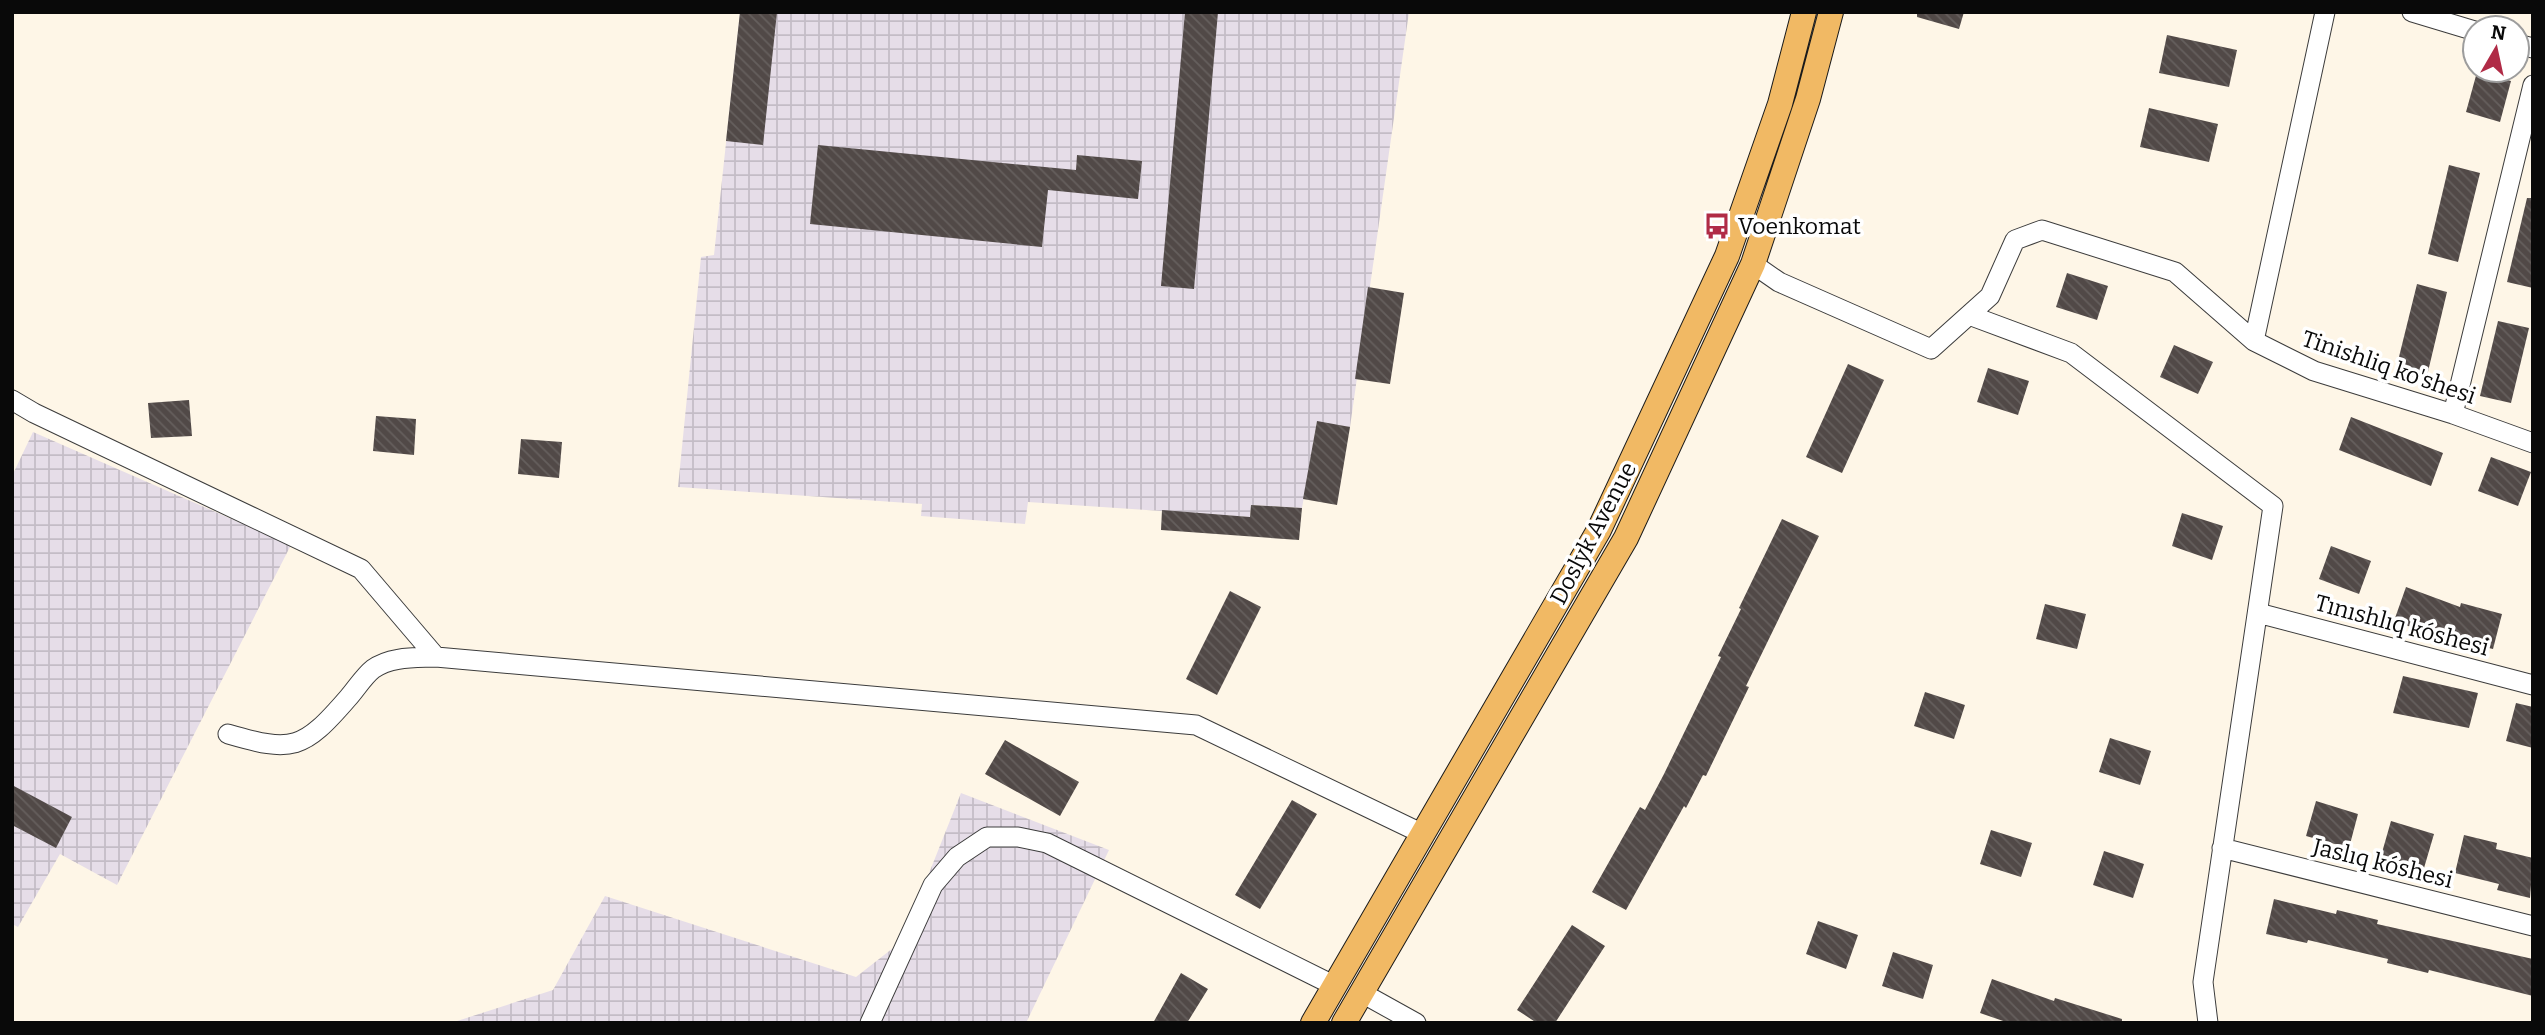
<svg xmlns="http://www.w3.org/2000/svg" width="2545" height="1035" font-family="Bitter,serif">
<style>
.industrial{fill:url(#industrial-grid)}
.building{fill:url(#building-back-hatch)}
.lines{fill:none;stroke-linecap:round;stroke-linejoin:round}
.minor-casing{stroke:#3c3c3c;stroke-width:21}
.major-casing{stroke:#1a1a1a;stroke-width:26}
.minor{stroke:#fff;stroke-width:19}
.major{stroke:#f1b964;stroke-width:24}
.labels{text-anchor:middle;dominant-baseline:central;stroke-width:7;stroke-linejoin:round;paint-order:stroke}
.poi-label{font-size:23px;fill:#090909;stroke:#fff;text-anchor:start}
.street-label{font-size:23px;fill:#090909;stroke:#fff}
</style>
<defs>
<pattern id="industrial-grid" width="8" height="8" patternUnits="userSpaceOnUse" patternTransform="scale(1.75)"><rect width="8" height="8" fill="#e6dde8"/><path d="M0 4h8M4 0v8" fill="none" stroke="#c4bcc6"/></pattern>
<pattern id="building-back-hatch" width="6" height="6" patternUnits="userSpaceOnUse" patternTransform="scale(1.75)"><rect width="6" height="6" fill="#514947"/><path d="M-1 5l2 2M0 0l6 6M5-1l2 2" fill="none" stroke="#655f5d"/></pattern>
</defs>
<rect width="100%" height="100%" fill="#fef6e7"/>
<path class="industrial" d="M 740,12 L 1409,12 L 1350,427 L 1317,422 L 1302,508 L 1251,505 L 1250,517 L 1028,502 L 1025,524 L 921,516 L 922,504 L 678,487 L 701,257 L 714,255 Z
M 33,432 L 291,545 L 117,885 L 60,854 L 18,927 L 12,924 L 12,476 Z
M 961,793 L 1109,850 L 1026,1023 L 451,1023 L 553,990 L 605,896 L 856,977 L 902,941 Z"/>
<path class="building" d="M 740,12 L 777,12 L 763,145 L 726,141 Z
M 1185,12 L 1218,12 L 1194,289 L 1161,286 Z
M 1917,12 L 1964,12 L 1959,29 L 1917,17 Z
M 2167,35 L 2237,50 L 2229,87 L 2159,73 Z
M 2477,72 L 2511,81 L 2500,122 L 2466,112 Z
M 2149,108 L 2218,124 L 2209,162 L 2140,147 Z
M 818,145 L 1076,170 L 1077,155 L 1142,161 L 1138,199 L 1048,190 L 1042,247 L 810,224 Z
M 2449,165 L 2480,173 L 2458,262 L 2428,254 Z
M 2527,198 L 2533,198 L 2533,288 L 2507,282 Z
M 2067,273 L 2108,286 L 2097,320 L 2056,307 Z
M 2417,284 L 2447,292 L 2426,380 L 2395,373 Z
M 1368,287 L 1404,293 L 1390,384 L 1355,379 Z
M 2498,321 L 2529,328 L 2511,403 L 2480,396 Z
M 2174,345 L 2213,362 L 2198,394 L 2160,377 Z
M 1848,364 L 1884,380 L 1842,473 L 1806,457 Z
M 1988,368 L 2029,381 L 2018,415 L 1977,402 Z
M 189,400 L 192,436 L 151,438 L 148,403 Z
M 376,416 L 416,419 L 414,455 L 373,451 Z
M 2351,417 L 2443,453 L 2431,486 L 2339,450 Z
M 1317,421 L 1350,427 L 1337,505 L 1303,499 Z
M 521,439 L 562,442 L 559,478 L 518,474 Z
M 2491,457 L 2531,472 L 2518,506 L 2478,491 Z
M 1251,505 L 1302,508 L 1299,540 L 1161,530 L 1162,510 L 1250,517 Z
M 2182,513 L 2223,526 L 2212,560 L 2172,546 Z
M 1782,519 L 1819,536 L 1746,686 L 1749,687 L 1706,776 L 1703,775 L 1686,808 L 1684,806 L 1626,910 L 1592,892 L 1640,807 L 1645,810 L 1664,774 L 1721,657 L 1718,656 L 1741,609 L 1739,608 Z
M 2331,546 L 2371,561 L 2359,594 L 2319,579 Z
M 2406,587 L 2460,607 L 2461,603 L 2502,614 L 2493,649 L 2434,635 L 2394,621 Z
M 1230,591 L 1261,607 L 1217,695 L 1186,679 Z
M 2045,604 L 2086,614 L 2077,649 L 2036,639 Z
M 2403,676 L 2478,693 L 2469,728 L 2393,713 Z
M 1925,692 L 1965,705 L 1954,739 L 1914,726 Z
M 2516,703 L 2533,707 L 2533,748 L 2506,741 Z
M 2110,738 L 2151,751 L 2140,785 L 2099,772 Z
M 1005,740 L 1079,782 L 1060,816 L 985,774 Z
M 12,785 L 72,817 L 56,848 L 12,825 Z
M 1292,800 L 1317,814 L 1260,909 L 1235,895 Z
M 2316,801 L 2358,814 L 2349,848 L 2306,836 Z
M 2391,821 L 2434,834 L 2424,868 L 2381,856 Z
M 1991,830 L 2032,843 L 2021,877 L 1980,864 Z
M 2464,835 L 2497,843 L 2496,849 L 2533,858 L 2530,898 L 2497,890 L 2499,884 L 2455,873 Z
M 2104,851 L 2144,864 L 2133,898 L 2093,885 Z
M 2274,899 L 2336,914 L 2337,910 L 2378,920 L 2377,924 L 2533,959 L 2533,996 L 2429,970 L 2428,973 L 2387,963 L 2388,959 L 2308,940 L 2307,943 L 2266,934 Z
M 1818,921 L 1858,935 L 1846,969 L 1806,954 Z
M 1572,925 L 1605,946 L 1555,1023 L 1537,1023 L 1517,1010 Z
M 1893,952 L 1933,965 L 1923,999 L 1882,986 Z
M 1181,973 L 1208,989 L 1187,1023 L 1153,1023 Z
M 1992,979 L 2054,1001 L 2055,998 L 2122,1019 L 2122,1023 L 2009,1023 L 1980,1013 Z"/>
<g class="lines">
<g class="minor-casing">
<path id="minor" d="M 2412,12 L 2475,31
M 2517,44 L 2533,48
M 1753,264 L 1779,282 L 1931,349 L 1990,296 L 2015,240 L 2042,230 L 2175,272 L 2254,341 L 2314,371 L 2453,414 L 2533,443
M 1969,315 L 2071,353 L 2273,506 L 2203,982 L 2208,1023
M 2254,341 L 2325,12
M 12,400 L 34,413 L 361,569 L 436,657
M 2453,414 L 2533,85
M 2258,613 L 2533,685
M 228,734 C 293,753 303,750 348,698 C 356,689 364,676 373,669 C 391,656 416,658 436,657 L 1196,725 L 1423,834
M 2222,848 L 2533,926
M 1362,993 L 1416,1023
M 870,1023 L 933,885 L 957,857 L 987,837 L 1018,837 L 1047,843 L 1335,986"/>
</g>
<g class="major-casing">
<path id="major" d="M 1313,1023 L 1599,530 L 1727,256 L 1780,104 L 1804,12
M 1344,1023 L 1626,538 L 1753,264 L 1808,99 L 1831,12"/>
</g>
<use href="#minor" class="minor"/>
<use href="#major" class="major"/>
</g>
<defs>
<g id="bus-bare" transform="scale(2.1)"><path d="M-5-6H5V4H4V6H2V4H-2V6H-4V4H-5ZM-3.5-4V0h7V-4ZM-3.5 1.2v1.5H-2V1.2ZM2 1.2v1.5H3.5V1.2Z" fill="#b02b46" stroke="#fff" stroke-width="2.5" paint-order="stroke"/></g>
</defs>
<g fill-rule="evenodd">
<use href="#bus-bare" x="1717" y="226"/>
</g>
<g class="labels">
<g class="poi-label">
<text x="1738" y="226">Voenkomat</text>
</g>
<g class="street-label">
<text transform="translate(2389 367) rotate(19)">Tinishliq ko'shesi</text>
<text transform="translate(1593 533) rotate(-62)">Doslyk Avenue</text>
<text transform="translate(2402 625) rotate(15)">Tınıshlıq kóshesi</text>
<text transform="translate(2383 863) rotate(14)">Jaslıq kóshesi</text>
</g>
</g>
<rect width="2545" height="1035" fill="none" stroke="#090909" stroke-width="28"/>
<g transform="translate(2496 49) rotate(9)"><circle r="33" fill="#ffffff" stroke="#9d9d9d" stroke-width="2"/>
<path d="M0-5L12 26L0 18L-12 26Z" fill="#b02b46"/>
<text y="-10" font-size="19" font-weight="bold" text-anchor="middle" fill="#090909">N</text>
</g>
</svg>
